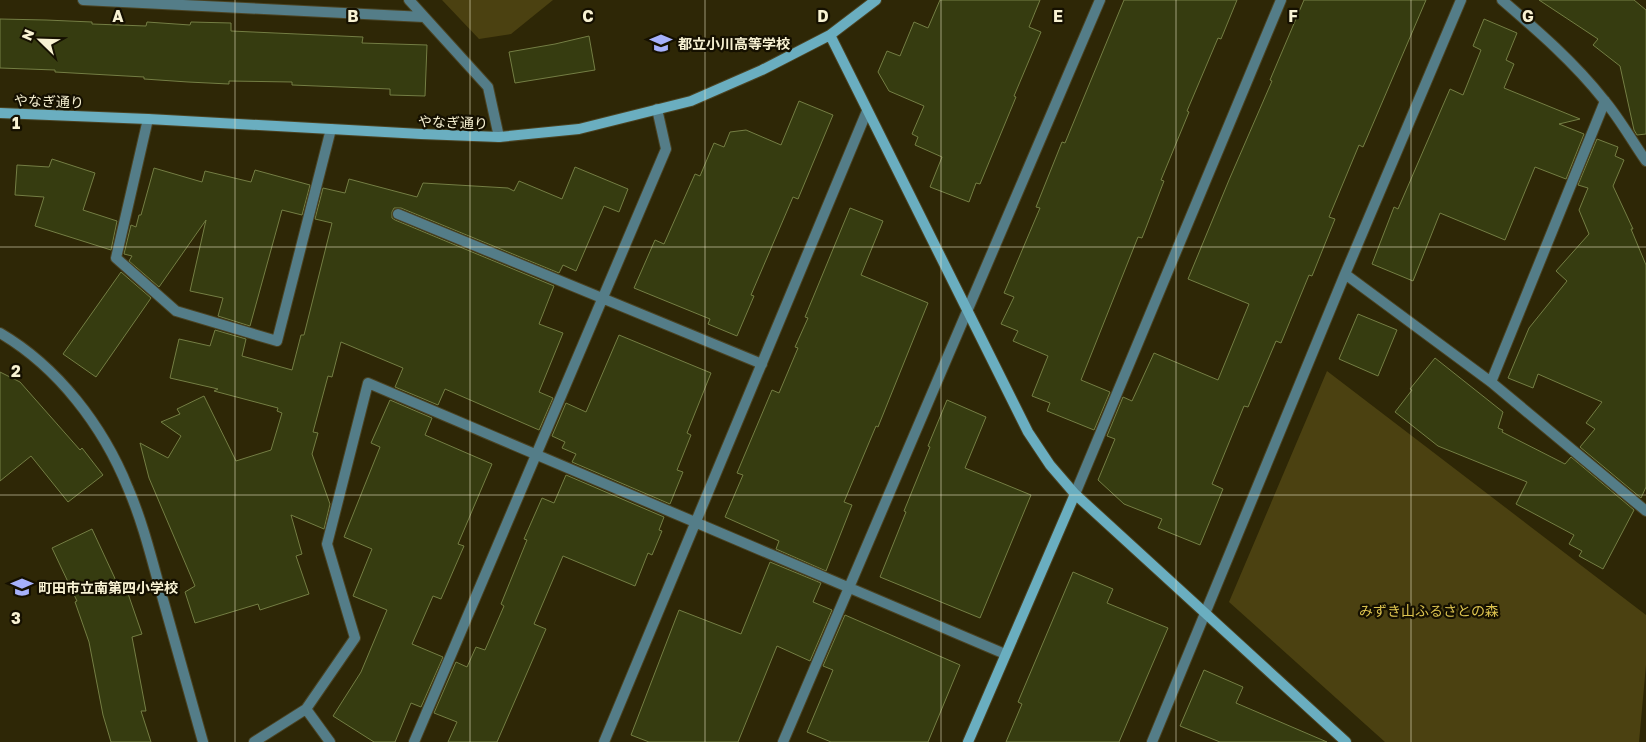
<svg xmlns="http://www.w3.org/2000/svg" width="1646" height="742" font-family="'Golos Text','Noto Sans JP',sans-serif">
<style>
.green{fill:#4b4111}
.building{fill:#363c10;stroke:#747e44}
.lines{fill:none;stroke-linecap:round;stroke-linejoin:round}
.street-casing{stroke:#4a4323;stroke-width:12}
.secondary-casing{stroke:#4a4323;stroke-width:12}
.street{stroke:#547d88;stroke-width:10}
.secondary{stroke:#6aaec0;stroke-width:10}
.grid{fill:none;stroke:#f8f2d3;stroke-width:1;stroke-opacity:0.55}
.labels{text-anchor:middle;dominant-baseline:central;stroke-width:4.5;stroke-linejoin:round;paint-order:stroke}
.poi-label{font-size:14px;font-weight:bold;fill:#f8f2d3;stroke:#151000;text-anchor:start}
.street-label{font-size:14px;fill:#f8f2d3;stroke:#151000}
.park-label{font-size:14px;fill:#ddc44f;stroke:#151000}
.grid-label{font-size:16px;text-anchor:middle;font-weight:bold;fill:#f8f2d3;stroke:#151000;stroke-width:4.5;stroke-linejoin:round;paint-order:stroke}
</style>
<rect width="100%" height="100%" fill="#2e2706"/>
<path class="green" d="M 442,0 L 553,0 L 511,34 L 479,39 Z
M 1327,371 L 1646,615 L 1646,665 L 1639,742 L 1385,742 L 1229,602 Z"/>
<path class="building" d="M 940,0 L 1040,0 L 1029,27 L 1041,32 L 1014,96 L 1016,97 L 980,184 L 976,183 L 969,202 L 930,187 L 942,157 L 915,145 L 918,137 L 912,134 L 924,106 L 889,91 L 878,72 L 887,51 L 900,56 L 914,22 L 928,28 Z
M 1124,0 L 1237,0 L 1221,39 L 1218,38 L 1187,111 L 1189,112 L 1161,180 L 1164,181 L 1142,238 L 1138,237 L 1081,380 L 1110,392 L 1094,430 L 1047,411 L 1050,403 L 1032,396 L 1048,356 L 1013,341 L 1018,331 L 1001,324 L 1014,297 L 1004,293 L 1040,208 L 1036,207 L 1062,142 L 1065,143 Z
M 1304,0 L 1426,0 L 1363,147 L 1359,145 L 1329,217 L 1335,219 L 1312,276 L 1309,275 L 1281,343 L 1276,341 L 1248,407 L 1244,406 L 1212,484 L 1223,489 L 1200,545 L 1158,528 L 1162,519 L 1124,504 L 1098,480 L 1115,439 L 1107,436 L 1123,397 L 1132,401 L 1154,353 L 1218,380 L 1249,304 L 1188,279 L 1229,180 L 1272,81 L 1270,80 Z
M 1539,0 L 1634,0 L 1646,10 L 1646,134 L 1637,135 L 1634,130 L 1620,66 L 1593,45 L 1598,39 Z
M 0,19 L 46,20 L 92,22 L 92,24 L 146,26 L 147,22 L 190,25 L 191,22 L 231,23 L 231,31 L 363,37 L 362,43 L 427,45 L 425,96 L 390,95 L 390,89 L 292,85 L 292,82 L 229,81 L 229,84 L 188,82 L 144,79 L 144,77 L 55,72 L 55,70 L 0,68 Z
M 1484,19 L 1517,33 L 1506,60 L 1514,64 L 1504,88 L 1580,119 L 1559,124 L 1584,134 L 1566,179 L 1535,167 L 1505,240 L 1440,213 L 1413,281 L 1372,264 L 1394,207 L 1398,209 L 1450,89 L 1463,95 L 1481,50 L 1473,46 Z
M 589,36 L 595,70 L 515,83 L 509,52 L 555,44 Z
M 799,101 L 833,115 L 798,199 L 793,197 L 751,295 L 754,296 L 737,336 L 708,324 L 710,319 L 634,288 L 655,240 L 664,244 L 695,174 L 700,176 L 714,143 L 724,147 L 730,132 L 746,130 L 781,145 Z
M 1597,139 L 1618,147 L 1615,156 L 1624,160 L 1613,186 L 1633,229 L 1631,229 L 1646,265 L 1646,487 L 1641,498 L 1580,447 L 1595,429 L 1586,423 L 1602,402 L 1538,374 L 1533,388 L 1508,378 L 1529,328 L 1567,281 L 1556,271 L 1589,234 L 1579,210 L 1588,188 L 1578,185 Z
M 52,159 L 95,173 L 83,210 L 117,221 L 111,250 L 35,226 L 44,197 L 15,195 L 17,165 L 49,167 Z
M 575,167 L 628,189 L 619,212 L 604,206 L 576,271 L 563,265 L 559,273 L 401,208 L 394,208 L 392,212 L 392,218 L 395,220 L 554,286 L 539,324 L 563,333 L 539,392 L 553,398 L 539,430 L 445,389 L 438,405 L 395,387 L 403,368 L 341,342 L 332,377 L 328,376 L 313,432 L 318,433 L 312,454 L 330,504 L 324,529 L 291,515 L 302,554 L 296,556 L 309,594 L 260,610 L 258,604 L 195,623 L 185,592 L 195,586 L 149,478 L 140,443 L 168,458 L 181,436 L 161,422 L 180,414 L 177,409 L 204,396 L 236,461 L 271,450 L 282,413 L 277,411 L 278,408 L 214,391 L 218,389 L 170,378 L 179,339 L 210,346 L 215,330 L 246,339 L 242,356 L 292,370 L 301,335 L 304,335 L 332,223 L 315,219 L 323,188 L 345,193 L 349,179 L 417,197 L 423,183 L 508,188 L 514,191 L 519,181 L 562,199 Z
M 154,168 L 202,182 L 205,171 L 251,182 L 255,170 L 310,185 L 302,215 L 282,210 L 250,326 L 218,316 L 223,298 L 190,291 L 206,220 L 159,287 L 129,261 L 132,256 L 124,254 L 131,225 L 136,227 L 139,215 L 141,215 Z
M 850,208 L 883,221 L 861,275 L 928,303 L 878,427 L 876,426 L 844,502 L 852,505 L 826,571 L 776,549 L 779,541 L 725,517 L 743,475 L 737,473 L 772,390 L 779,393 L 798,348 L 795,347 L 808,318 L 805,317 Z
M 121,272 L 151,298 L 96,377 L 63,354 Z
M 1358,314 L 1397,330 L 1378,376 L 1339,359 Z
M 619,335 L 711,373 L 687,433 L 691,435 L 677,470 L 683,472 L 670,504 L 572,462 L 576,454 L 562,448 L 565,442 L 552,436 L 566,403 L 586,412 Z
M 1435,358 L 1503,412 L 1498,428 L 1503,430 L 1502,432 L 1565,464 L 1571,457 L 1634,510 L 1603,569 L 1579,556 L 1582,551 L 1569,544 L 1574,535 L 1516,504 L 1527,482 L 1438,446 L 1395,412 L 1412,390 L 1410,389 Z
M 0,372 L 20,382 L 80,450 L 82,448 L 103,475 L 68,502 L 31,456 L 0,481 Z
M 390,400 L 432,418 L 425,435 L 492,464 L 458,544 L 464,546 L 441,599 L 433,596 L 412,644 L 443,657 L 421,707 L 411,703 L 395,742 L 374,742 L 333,716 L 361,672 L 387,610 L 353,596 L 372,549 L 344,537 L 380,447 L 371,443 Z
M 947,400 L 986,417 L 965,468 L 1031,495 L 980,618 L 880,577 L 906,512 L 904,511 L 930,447 L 928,446 Z
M 566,475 L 664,517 L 659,530 L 662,531 L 652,555 L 648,553 L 635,586 L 563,556 L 534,624 L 546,629 L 497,742 L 448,742 L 457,722 L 434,713 L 456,662 L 467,667 L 476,647 L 485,650 L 504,606 L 501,604 L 527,540 L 524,539 L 542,498 L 554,503 Z
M 92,529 L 118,585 L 124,582 L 142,634 L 132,637 L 146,711 L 141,711 L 151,742 L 111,742 L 103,715 L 89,642 L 75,602 L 77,601 L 52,548 Z
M 770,562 L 821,583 L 813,602 L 832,610 L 810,661 L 777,646 L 738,742 L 649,742 L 631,735 L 679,610 L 741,634 Z
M 1073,572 L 1113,589 L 1107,603 L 1168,628 L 1119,742 L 1006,742 L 1022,704 L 1018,702 Z
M 845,615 L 960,665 L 928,742 L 831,742 L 807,732 L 833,670 L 823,666 Z
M 1204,670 L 1243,687 L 1236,703 L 1327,742 L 1220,742 L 1180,726 Z"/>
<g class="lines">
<g class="street-casing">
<path id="street" d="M 83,0 L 424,17
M 409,0 L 488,87 L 499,137
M 1502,0 C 1538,31 1574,62 1604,100 C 1620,119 1632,141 1646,161
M 148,119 L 116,258 L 176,311 L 277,341 L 331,129
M 398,214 L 762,364
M 1345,274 L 1491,382 L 1646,511
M 0,333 C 58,367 103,426 128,488 C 144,525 153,565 164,603 C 177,650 190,696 203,742
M 1491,382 L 1605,101
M 1075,494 L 1281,0
M 306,709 L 330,742
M 254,742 L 306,709 L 355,638 L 327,544 L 368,383 L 1005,654
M 414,742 L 666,149 L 657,109
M 604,742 L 867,111
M 783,742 L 1100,0
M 1152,742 L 1345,274 L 1461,0"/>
</g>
<g class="secondary-casing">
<path id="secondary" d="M 830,35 L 1028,432 L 1050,465 L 1075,494 L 1346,742
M 0,113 L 148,119 L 421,134 L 499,137 L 579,129 L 691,101 L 762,70 L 830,35 L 876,0
M 968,742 L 1075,494"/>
</g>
<use href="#street" class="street"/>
<use href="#secondary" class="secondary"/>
</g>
<path class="grid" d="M 235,0 L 235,742M 470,0 L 470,742M 705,0 L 705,742M 941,0 L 941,742M 1176,0 L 1176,742M 1411,0 L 1411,742M 0,247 L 1646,247M 0,495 L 1646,495"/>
<defs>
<g id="school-bare" transform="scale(1.725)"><path d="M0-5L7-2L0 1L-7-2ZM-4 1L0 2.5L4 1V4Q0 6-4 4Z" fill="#a6b1fc" stroke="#151000" stroke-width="2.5" paint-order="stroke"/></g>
</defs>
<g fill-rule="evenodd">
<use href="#school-bare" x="661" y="43"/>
<use href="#school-bare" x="22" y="587"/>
</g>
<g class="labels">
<g class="poi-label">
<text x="678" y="43">都立小川高等学校</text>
<text x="38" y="587">町田市立南第四小学校</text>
</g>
<g class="street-label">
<text transform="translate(49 101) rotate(2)">やなぎ通り</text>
<text transform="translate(453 122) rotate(2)">やなぎ通り</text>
</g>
<g class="park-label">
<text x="1429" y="610">みずき山ふるさとの森</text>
</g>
</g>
<g class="grid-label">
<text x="118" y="22">A</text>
<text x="353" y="22">B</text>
<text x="588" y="22">C</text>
<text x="823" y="22">D</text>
<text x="1058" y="22">E</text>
<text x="1293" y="22">F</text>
<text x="1528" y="22">G</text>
<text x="16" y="129">1</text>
<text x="16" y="377">2</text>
<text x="16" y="624">3</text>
</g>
<g transform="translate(40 40) rotate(293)" stroke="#151000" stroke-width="4" paint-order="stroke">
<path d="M0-4L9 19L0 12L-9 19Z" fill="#f8f2d3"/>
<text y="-8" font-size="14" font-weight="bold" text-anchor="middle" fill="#f8f2d3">N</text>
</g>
</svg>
